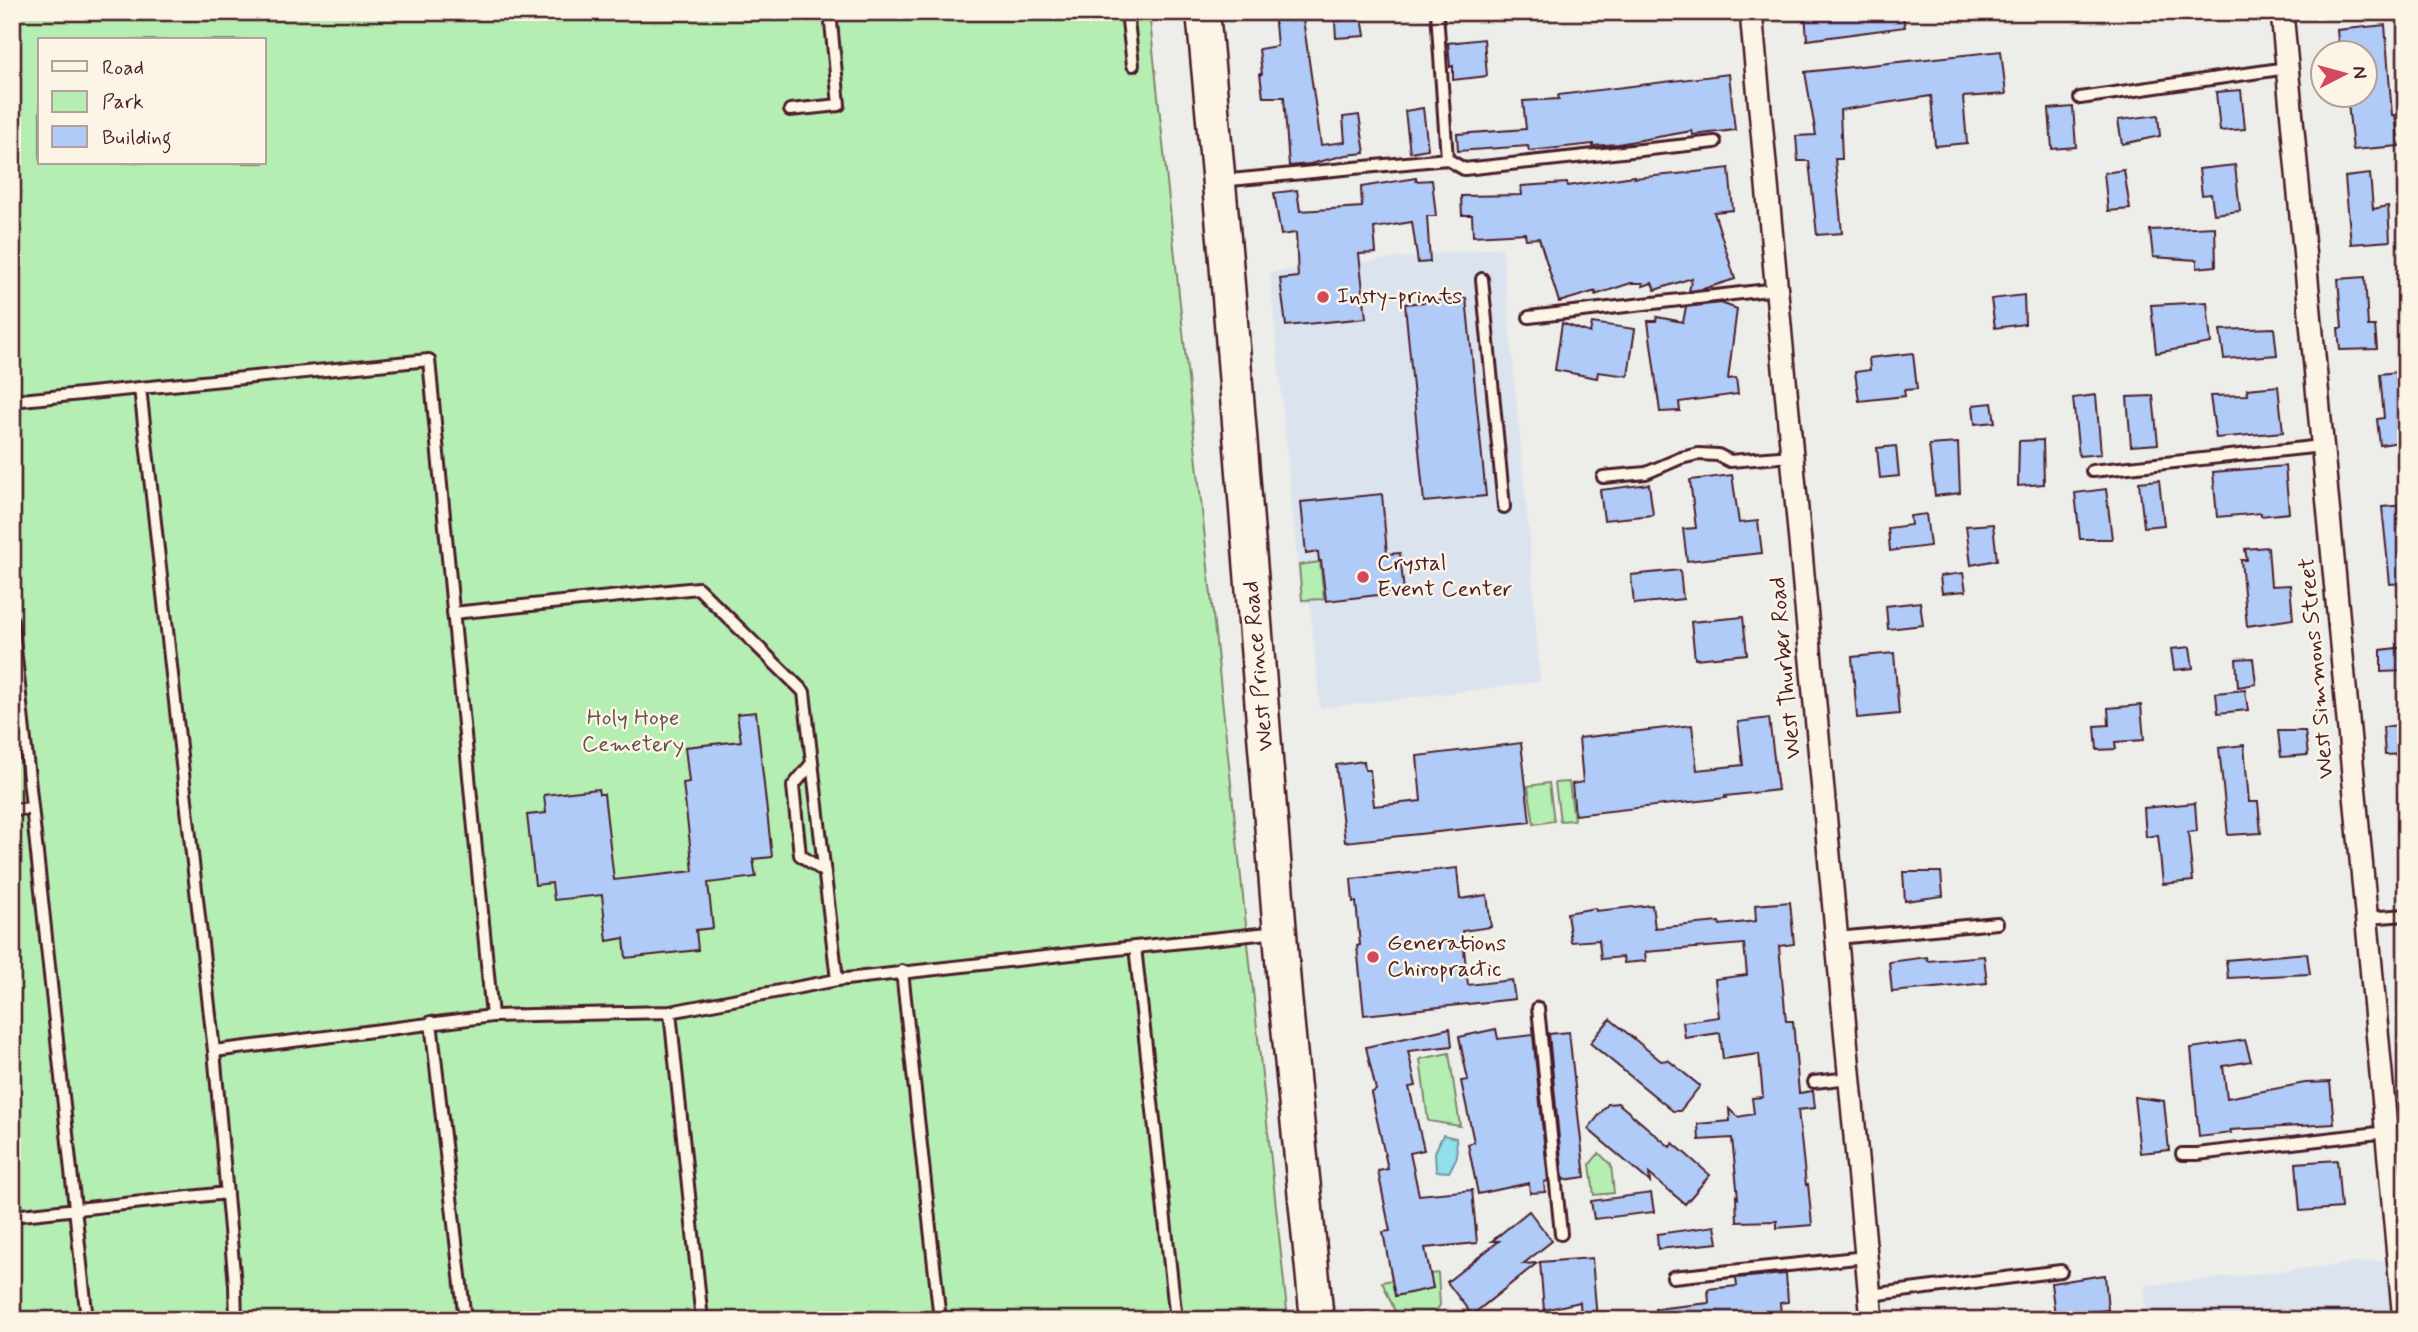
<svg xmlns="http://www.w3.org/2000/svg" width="2418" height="1332" font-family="Mynerve,sans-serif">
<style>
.built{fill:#dbe3ee}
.green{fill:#b5eeb2;stroke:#80866e;stroke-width:2;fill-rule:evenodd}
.water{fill:#8fe0ea;stroke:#73939e;stroke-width:2}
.building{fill:#b0cbf8;stroke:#4a1f2b;stroke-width:2}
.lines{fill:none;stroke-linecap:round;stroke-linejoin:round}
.lane-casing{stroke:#4a1f2b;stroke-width:16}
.street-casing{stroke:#4a1f2b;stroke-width:26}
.secondary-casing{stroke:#4a1f2b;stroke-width:37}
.lane{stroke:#fcf5e5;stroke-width:10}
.street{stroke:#fcf5e5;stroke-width:21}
.secondary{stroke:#fcf5e5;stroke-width:32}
.poi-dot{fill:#d1495b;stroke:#fcf5e5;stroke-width:2.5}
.labels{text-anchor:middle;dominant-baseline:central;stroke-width:5;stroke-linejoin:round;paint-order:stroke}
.poi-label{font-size:23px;fill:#4a1f2b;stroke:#fcf5e5;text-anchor:start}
.street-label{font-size:23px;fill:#4a1f2b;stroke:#fcf5e5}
.park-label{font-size:23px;fill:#65534d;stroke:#fcf5e5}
</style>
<rect width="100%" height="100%" fill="#edede9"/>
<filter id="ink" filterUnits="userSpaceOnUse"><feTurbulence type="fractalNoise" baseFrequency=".0143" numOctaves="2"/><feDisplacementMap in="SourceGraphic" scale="14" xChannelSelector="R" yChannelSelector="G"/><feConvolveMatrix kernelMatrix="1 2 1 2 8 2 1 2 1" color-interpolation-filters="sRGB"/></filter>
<g filter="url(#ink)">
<path class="built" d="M 1502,247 L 1529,536 L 1540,682 L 1320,708 L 1310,603 L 1301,603 L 1270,272 Z
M 2386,1260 L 2393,1320 L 2147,1320 L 2144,1286 Z"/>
<path class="green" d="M 12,12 L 1149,12 L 1288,1320 L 12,1320 ZM 40,40 L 264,40 L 264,163 L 40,163 Z
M 1320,562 L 1324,599 L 1302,600 L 1299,565 Z
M 1569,782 L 1574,820 L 1560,821 L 1555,783 Z
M 1549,783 L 1554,821 L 1534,824 L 1528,786 Z
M 1449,1053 L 1460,1126 L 1428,1121 L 1420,1059 Z
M 1599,1153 L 1611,1165 L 1614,1193 L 1594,1195 L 1590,1164 Z
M 1438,1273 L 1440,1305 L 1431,1319 L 1399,1320 L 1382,1282 L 1392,1280 L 1396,1296 L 1433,1288 L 1430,1274 Z"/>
<path class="water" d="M 1443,1135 L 1456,1138 L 1457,1157 L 1449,1172 L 1436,1171 L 1435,1152 Z"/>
<path class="building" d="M 1274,12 L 1302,12 L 1321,145 L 1345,142 L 1343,117 L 1359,115 L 1365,153 L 1346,155 L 1310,164 L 1289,166 L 1284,97 L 1263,97 L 1260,74 L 1262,74 L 1259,49 L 1277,46 Z
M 1805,12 L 1878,12 L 1879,15 L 1902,12 L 1905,27 L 1807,40 Z
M 1362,17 L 1365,36 L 1336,38 L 1335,21 Z
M 2385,25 L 2392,115 L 2395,115 L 2399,146 L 2353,150 L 2347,94 L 2365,94 L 2365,52 L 2339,52 L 2337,30 Z
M 1484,39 L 1487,76 L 1453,80 L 1453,66 L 1450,67 L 1448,43 Z
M 2001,51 L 2006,94 L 1963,97 L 1967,143 L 1935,146 L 1931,96 L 1840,110 L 1842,159 L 1835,159 L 1842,233 L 1817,235 L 1809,161 L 1798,161 L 1796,136 L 1816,135 L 1805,72 Z
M 1729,74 L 1735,130 L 1693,135 L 1692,131 L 1618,144 L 1593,146 L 1593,144 L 1529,151 L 1528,146 L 1458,151 L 1457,134 L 1526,129 L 1523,101 L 1559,99 L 1558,95 Z
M 2241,90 L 2245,129 L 2220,131 L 2216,92 Z
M 2073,107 L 2076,147 L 2052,149 L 2049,109 Z
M 1423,108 L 1428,149 L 1410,152 L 1405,111 Z
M 2158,115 L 2160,136 L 2122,144 L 2118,120 Z
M 2235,165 L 2240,211 L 2214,214 L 2211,194 L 2202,195 L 2199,169 Z
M 1729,168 L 1733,210 L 1714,212 L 1735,279 L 1703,289 L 1689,291 L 1692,278 L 1655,290 L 1652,283 L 1643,286 L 1643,283 L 1631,283 L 1595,295 L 1596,291 L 1559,302 L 1539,238 L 1526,239 L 1525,233 L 1473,236 L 1472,215 L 1462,215 L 1461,196 L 1522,195 L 1521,186 L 1567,183 L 1568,186 L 1634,176 L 1634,178 L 1687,173 Z
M 2124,170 L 2130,209 L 2108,211 L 2104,173 Z
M 2370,174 L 2373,209 L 2388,206 L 2390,241 L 2351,244 L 2345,177 Z
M 1416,178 L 1416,181 L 1432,180 L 1436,216 L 1427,216 L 1430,262 L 1418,263 L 1412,222 L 1374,228 L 1376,253 L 1359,254 L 1366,318 L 1286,326 L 1280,279 L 1298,277 L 1296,233 L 1281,235 L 1274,193 L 1297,190 L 1300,211 L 1362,207 L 1361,187 Z
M 2215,227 L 2216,266 L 2197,268 L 2197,260 L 2153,257 L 2150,230 Z
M 2365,277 L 2368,326 L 2375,326 L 2377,349 L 2340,350 L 2338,328 L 2342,328 L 2338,279 Z
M 2024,295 L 2025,324 L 1995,328 L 1991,299 Z
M 1466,298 L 1486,496 L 1424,502 L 1405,304 Z
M 2207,302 L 2211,343 L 2156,353 L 2151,305 Z
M 1721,303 L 1737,309 L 1728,379 L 1736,378 L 1738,394 L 1679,402 L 1680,411 L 1660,412 L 1648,321 L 1656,321 L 1657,317 L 1683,322 L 1686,307 Z
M 1562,323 L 1590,333 L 1592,323 L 1635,329 L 1628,376 L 1598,372 L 1597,378 L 1555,370 Z
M 2274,328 L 2277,355 L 2224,359 L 2220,330 Z
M 1913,353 L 1917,389 L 1904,390 L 1905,396 L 1859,401 L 1855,372 L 1870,370 L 1869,358 Z
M 2406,371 L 2406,441 L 2380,445 L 2377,419 L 2384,418 L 2380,374 Z
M 2278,386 L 2283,432 L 2216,438 L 2210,396 L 2248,395 L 2247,389 Z
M 2096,395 L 2101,454 L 2079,456 L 2073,398 Z
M 2153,396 L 2158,444 L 2131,446 L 2127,397 Z
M 1992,403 L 1995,422 L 1975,424 L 1973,405 Z
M 2043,440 L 2044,484 L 2018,486 L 2019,441 Z
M 1958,443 L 1960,493 L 1935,496 L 1929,445 Z
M 1896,446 L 1899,476 L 1880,478 L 1877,448 Z
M 2285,466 L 2289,513 L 2261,516 L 2261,513 L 2217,517 L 2213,472 Z
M 1732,475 L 1739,523 L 1758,521 L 1762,553 L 1687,561 L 1683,529 L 1696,528 L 1690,480 Z
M 2159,480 L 2164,525 L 2144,527 L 2139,482 Z
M 1649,484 L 1653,515 L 1604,520 L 1600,490 Z
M 2106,489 L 2112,539 L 2080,539 L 2075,493 Z
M 1382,494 L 1387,554 L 1400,553 L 1404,592 L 1326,601 L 1321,561 L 1319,561 L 1318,552 L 1306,554 L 1301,502 Z
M 2406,505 L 2406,583 L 2390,584 L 2382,507 Z
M 1926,514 L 1930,546 L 1890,551 L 1888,528 L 1911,525 L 1910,516 Z
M 1993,524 L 1997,560 L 1971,565 L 1966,526 Z
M 2268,547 L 2271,586 L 2290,585 L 2293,619 L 2247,626 L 2241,560 L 2247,560 L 2245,549 Z
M 1680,570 L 1683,599 L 1634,604 L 1631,575 Z
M 1963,573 L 1966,591 L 1942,593 L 1940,576 Z
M 1920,602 L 1923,625 L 1888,629 L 1886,606 Z
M 1743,617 L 1747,654 L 1695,659 L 1691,622 Z
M 2190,647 L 2193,668 L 2174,670 L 2171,649 Z
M 2406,647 L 2406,671 L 2381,672 L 2381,650 Z
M 1894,653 L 1899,714 L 1857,718 L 1852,657 Z
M 2253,658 L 2256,684 L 2238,687 L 2236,659 Z
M 2245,690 L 2248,710 L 2218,713 L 2216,693 Z
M 2141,705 L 2144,740 L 2115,742 L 2116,749 L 2097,750 L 2095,726 L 2109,725 L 2108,708 Z
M 756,712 L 772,857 L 753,859 L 756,877 L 708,883 L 713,928 L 696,930 L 698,950 L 626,958 L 624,938 L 607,941 L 602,895 L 554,900 L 552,883 L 535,885 L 527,815 L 546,813 L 544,795 L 598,789 L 599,794 L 604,794 L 614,880 L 693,871 L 683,783 L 689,782 L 685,747 L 741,741 L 737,714 Z
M 1769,718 L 1778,790 L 1725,796 L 1726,798 L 1575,815 L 1572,784 L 1583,782 L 1579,738 L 1692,725 L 1697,770 L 1743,765 L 1738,722 Z
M 2406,724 L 2406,754 L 2385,755 L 2383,727 Z
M 2278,731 L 2305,731 L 2308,755 L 2281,757 Z
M 1521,743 L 1530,822 L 1345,842 L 1336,765 L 1364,761 L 1365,770 L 1370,770 L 1374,806 L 1421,801 L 1417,756 Z
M 2244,745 L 2249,802 L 2258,802 L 2261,833 L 2228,835 L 2219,748 Z
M 2195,803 L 2197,831 L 2188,832 L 2193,881 L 2163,884 L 2158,835 L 2146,837 L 2144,808 Z
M 1457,868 L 1460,899 L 1487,895 L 1491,927 L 1462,931 L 1468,985 L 1512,980 L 1515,999 L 1364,1015 L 1357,946 L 1360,945 L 1356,902 L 1353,902 L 1351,879 Z
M 1903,872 L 1941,872 L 1943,896 L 1905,901 Z
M 1790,902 L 1794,944 L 1779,946 L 1786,1021 L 1793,1021 L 1799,1093 L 1813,1091 L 1815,1108 L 1798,1110 L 1806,1185 L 1808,1184 L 1812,1225 L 1777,1228 L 1777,1221 L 1737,1222 L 1736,1196 L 1738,1198 L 1732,1138 L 1699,1140 L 1698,1124 L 1730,1121 L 1729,1109 L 1738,1117 L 1754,1114 L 1752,1098 L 1763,1097 L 1759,1054 L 1723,1059 L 1720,1033 L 1685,1038 L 1683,1022 L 1719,1017 L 1715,979 L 1747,975 L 1744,944 L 1645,952 L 1646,961 L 1624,963 L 1623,957 L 1601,959 L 1599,940 L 1571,942 L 1567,913 L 1596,908 L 1596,911 L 1652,905 L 1655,928 L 1719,922 L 1720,925 L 1756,921 L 1755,905 Z
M 2307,953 L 2310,974 L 2228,978 L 2226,960 Z
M 1984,956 L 1987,983 L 1892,992 L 1889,962 L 1927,957 L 1928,961 Z
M 1610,1019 L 1661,1061 L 1668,1060 L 1700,1086 L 1680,1111 L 1673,1111 L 1590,1043 Z
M 1450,1028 L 1452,1046 L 1408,1051 L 1416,1086 L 1409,1087 L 1424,1150 L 1410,1153 L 1419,1195 L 1472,1190 L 1477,1243 L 1425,1248 L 1433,1288 L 1395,1296 L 1383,1232 L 1390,1231 L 1378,1171 L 1388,1169 L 1371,1093 L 1376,1090 L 1366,1047 Z
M 1496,1029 L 1498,1039 L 1533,1035 L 1548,1181 L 1544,1182 L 1545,1192 L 1530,1193 L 1529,1183 L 1478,1194 L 1468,1144 L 1474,1142 L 1461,1081 L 1468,1080 L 1459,1037 Z
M 1569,1032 L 1585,1177 L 1563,1180 L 1549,1034 Z
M 2245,1040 L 2251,1061 L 2223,1066 L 2227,1098 L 2305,1083 L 2330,1082 L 2334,1124 L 2230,1130 L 2231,1133 L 2199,1137 L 2191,1048 Z
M 2134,1097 L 2164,1101 L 2169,1150 L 2140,1153 Z
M 1618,1103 L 1670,1147 L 1673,1143 L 1710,1175 L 1685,1204 L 1649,1174 L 1650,1182 L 1588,1129 L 1608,1104 Z
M 2337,1160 L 2341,1208 L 2300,1211 L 2296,1163 Z
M 1651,1193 L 1654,1212 L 1594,1219 L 1591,1201 Z
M 1529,1211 L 1552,1241 L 1523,1264 L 1537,1263 L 1472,1315 L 1447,1282 L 1499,1241 L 1492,1241 Z
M 1715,1226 L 1718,1243 L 1658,1249 L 1657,1234 Z
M 1592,1258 L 1597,1320 L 1581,1320 L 1580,1302 L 1544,1310 L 1540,1262 Z
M 1786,1274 L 1788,1302 L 1780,1303 L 1781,1316 L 1732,1320 L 1655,1320 L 1655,1309 L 1709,1303 L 1708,1289 L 1737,1286 L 1736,1278 Z
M 2105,1275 L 2108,1310 L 2055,1315 L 2051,1283 Z"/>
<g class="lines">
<g class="lane-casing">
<path id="lane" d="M 1127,12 L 1133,65
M 1437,12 L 1447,159 L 1464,169 L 1715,142
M 2080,98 L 2287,68
M 790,110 L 839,105 L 830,12
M 1220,181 L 1447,159
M 1482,279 L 1504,507
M 1529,317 L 1777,289
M 140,388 L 429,360 L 492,1016
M 12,401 L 140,388 L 214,1051 L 235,1285 L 236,1320
M 2092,471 L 2322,446
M 1603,477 L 1646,473 L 1681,458 L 1698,454 L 1718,455 L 1730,461 L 1792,456
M 453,613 L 698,588 L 804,692 L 837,980
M 12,620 L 87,1320
M 812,763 L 793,786 L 800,855 L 825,872
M 12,810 L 32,808
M 2367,918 L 2406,915
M 1837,938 L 1997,923
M 1135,947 L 1278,932
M 902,971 L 940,1320
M 1538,1008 L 1561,1234
M 670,1012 L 702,1320
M 431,1022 L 465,1320
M 214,1051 L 492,1016 L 670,1012 L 837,980 L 1135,947 L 1176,1320
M 1814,1082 L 1850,1078
M 2182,1154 L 2197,1154 L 2387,1132
M 12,1216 L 227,1193
M 1673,1277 L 1866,1257
M 1870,1295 L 2061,1271"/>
</g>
<g class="street-casing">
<path id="street" d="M 1751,12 L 1872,1320
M 2282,12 L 2404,1320"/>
</g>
<g class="secondary-casing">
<path id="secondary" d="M 1203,12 L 1226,260 L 1285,996 L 1317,1320"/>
</g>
<use href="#lane" class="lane"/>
<use href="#street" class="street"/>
<use href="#secondary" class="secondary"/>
</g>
</g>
<g class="poi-dot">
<circle cx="1323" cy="297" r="7"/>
<circle cx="1363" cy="577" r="7"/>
<circle cx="1373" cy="957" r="7"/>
</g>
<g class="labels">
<g class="poi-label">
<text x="1337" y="297">Insty-prints</text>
<text x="1377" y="564">Crystal<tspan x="1377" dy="26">Event Center</tspan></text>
<text x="1387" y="944">Generations<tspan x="1387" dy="26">Chiropractic</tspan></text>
</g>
<g class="street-label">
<text transform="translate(1259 666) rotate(-95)">West Prince Road</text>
<text transform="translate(1786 668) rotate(-95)">West Thurber Road</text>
<text transform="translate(2317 668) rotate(-95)">West Simmons Street</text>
</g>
<g class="park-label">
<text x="633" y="719">Holy Hope<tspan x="633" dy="26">Cemetery</tspan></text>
</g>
</g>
<rect width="2418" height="1332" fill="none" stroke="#fcf5e5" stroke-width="42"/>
<rect x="21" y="21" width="2376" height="1290" fill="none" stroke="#4a1f2b" stroke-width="2.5" filter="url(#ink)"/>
<rect x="38" y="38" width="228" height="126" fill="#fcf5e5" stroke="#b59f9b" stroke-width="2"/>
<rect x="52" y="61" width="35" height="10" fill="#fcf5e5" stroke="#b59f9b" stroke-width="2"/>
<text x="102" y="74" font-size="21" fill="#4a1f2b">Road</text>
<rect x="52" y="91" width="35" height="21" fill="#b5eeb2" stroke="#b59f9b" stroke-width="2"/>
<text x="102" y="108" font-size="21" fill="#4a1f2b">Park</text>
<rect x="52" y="126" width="35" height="21" fill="#b0cbf8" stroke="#b59f9b" stroke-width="2"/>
<text x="102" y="144" font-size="21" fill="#4a1f2b">Building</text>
<g transform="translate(2344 74) rotate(84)"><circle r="33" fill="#fcf5e5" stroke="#b59f9b" stroke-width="2"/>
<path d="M0-5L12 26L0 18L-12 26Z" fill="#d1495b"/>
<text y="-10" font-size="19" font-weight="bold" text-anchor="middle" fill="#4a1f2b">N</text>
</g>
</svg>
